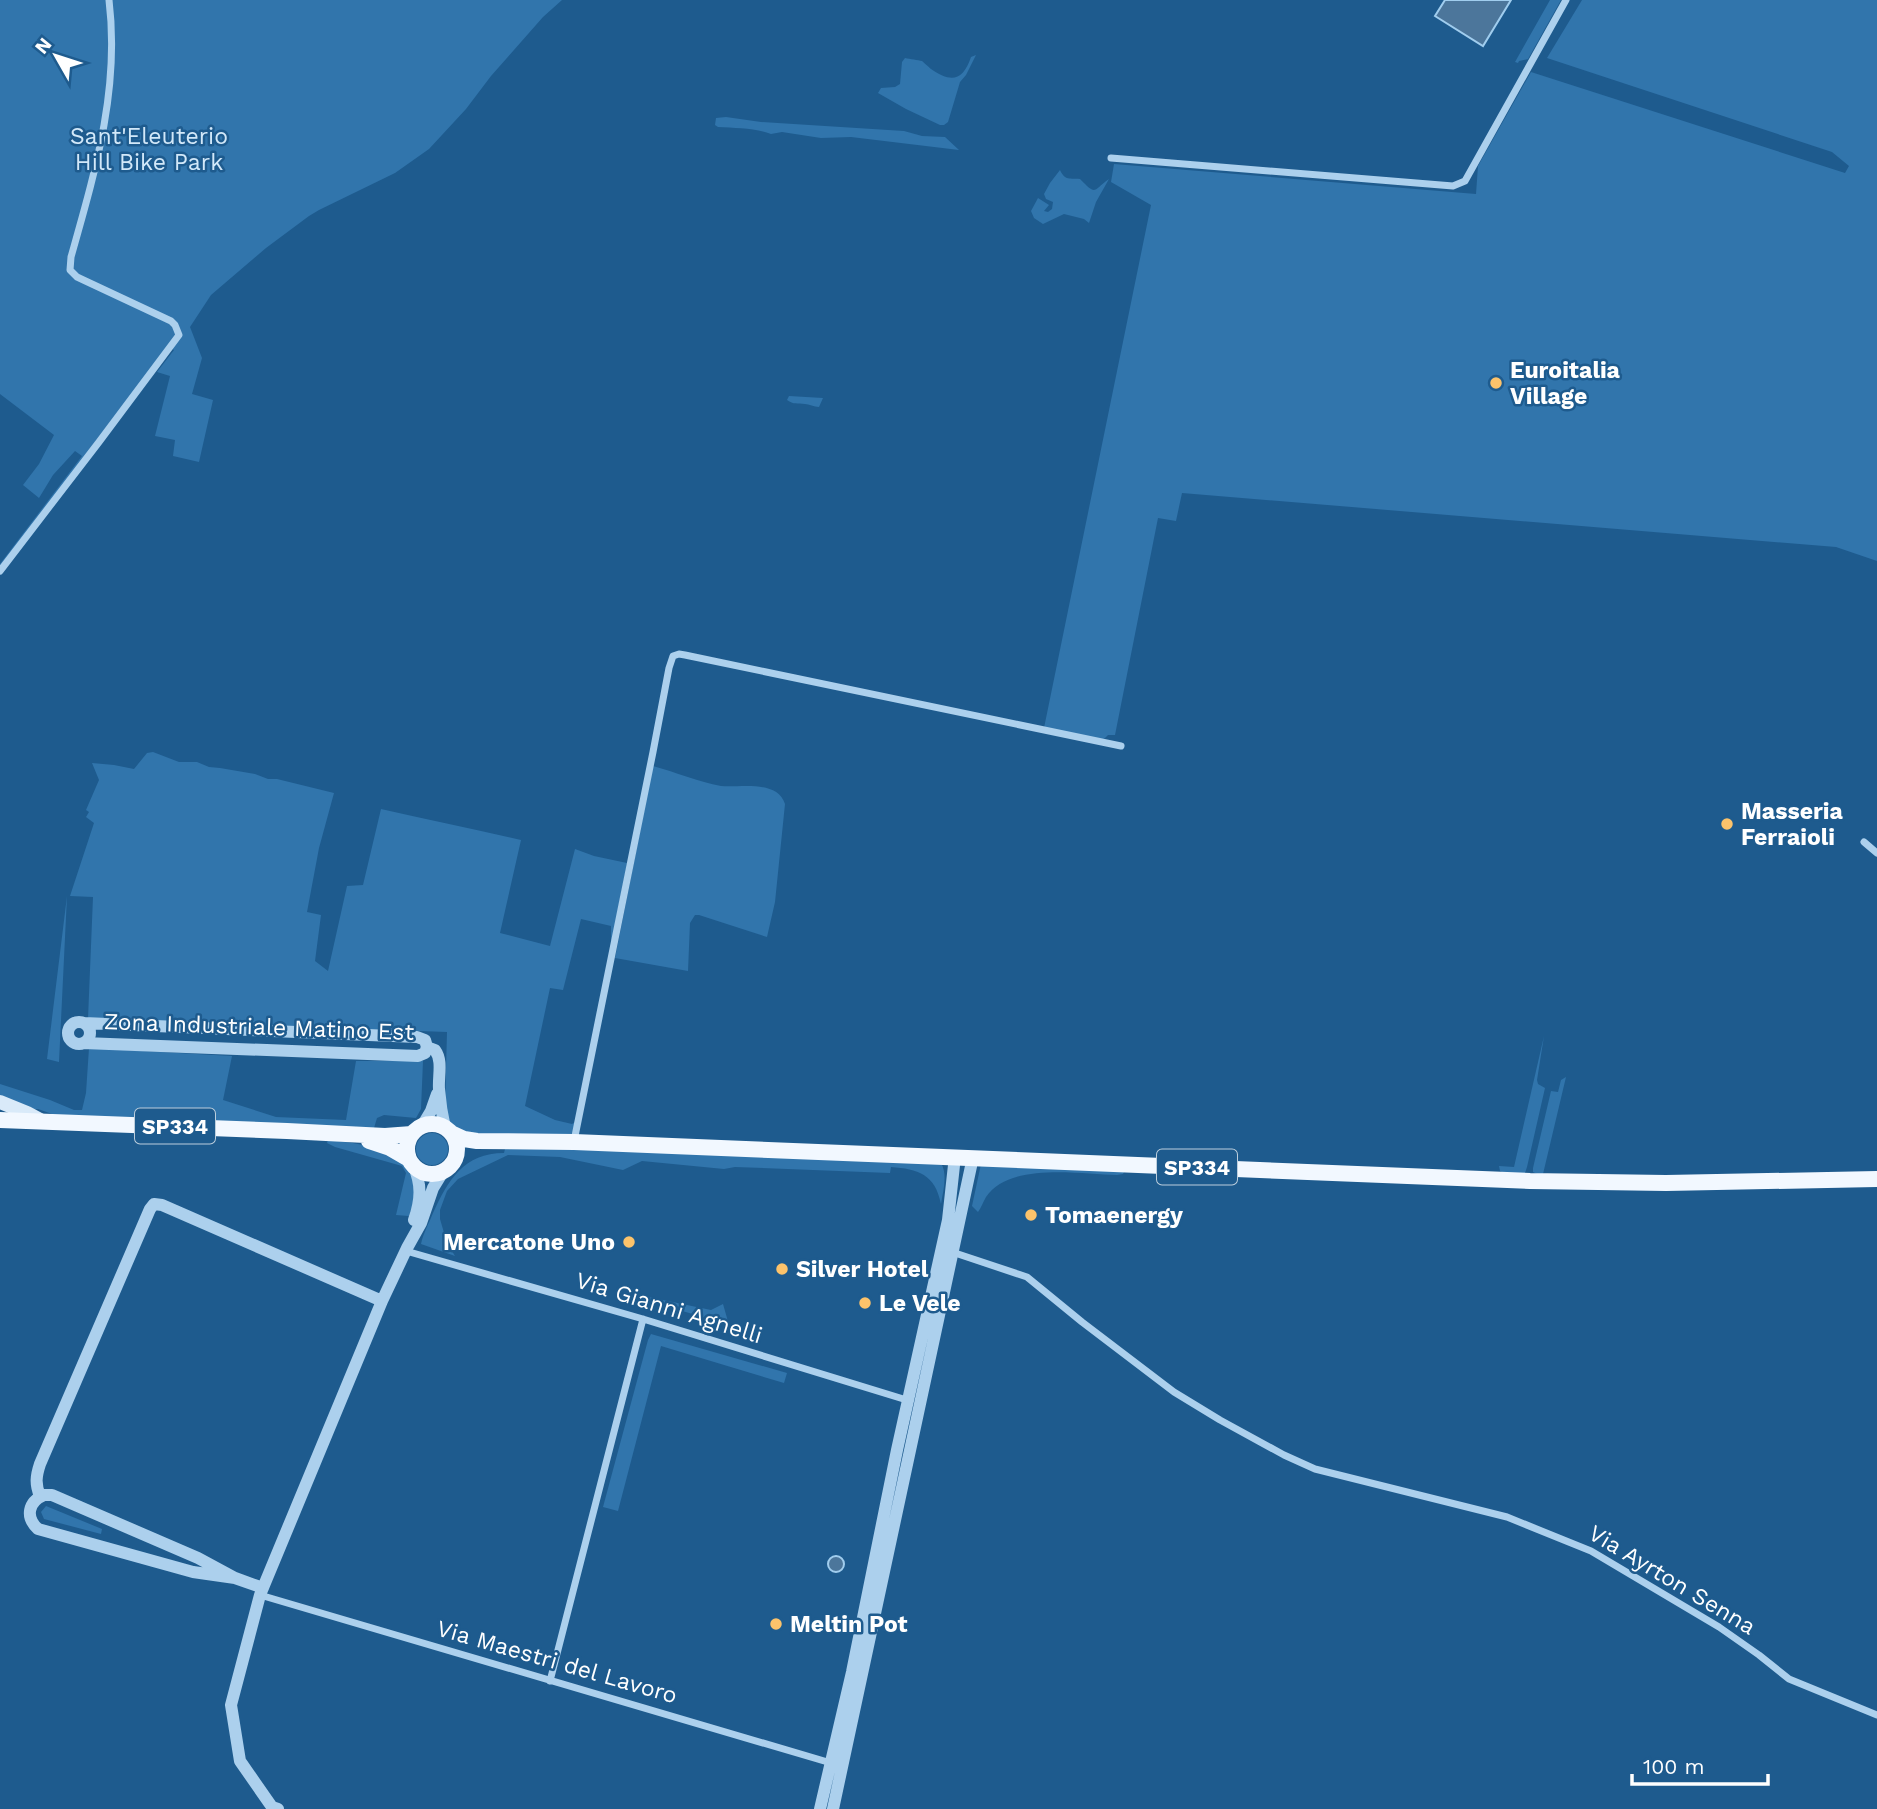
<svg xmlns="http://www.w3.org/2000/svg" width="1877" height="1809" font-family="'Work Sans',sans-serif">
<style>
.green{fill:#3175ac}
.water{fill:#4c769b;stroke:#a0cdee;stroke-width:2}
.lines{fill:none;stroke-linecap:round;stroke-linejoin:round}
.minor{stroke:#acd0ed;stroke-width:7}
.tertiary{stroke:#acd0ed;stroke-width:12}
.secondary{stroke:#d9eaf9;stroke-width:14}
.primary{stroke:#f2f8ff;stroke-width:16}
.poi-dot{fill:#fcc36b;stroke:#1e5b8e;stroke-width:2.5}
.labels{text-anchor:middle;dominant-baseline:central;stroke-width:5;stroke-linejoin:round;paint-order:stroke}
.shield{fill:#1e5b8e;stroke:#bccedd;stroke-width:2}
.shield-label{font-size:21px;font-weight:bold;fill:#fff}
.park-label{font-size:23px;fill:#d2e8f9;stroke:#1e5b8e}
.poi-label{font-size:23px;font-weight:bold;fill:#fff;stroke:#1e5b8e;text-anchor:start}
.street-label{font-size:23px;fill:#fff;stroke:#1e5b8e}
</style>
<rect width="100%" height="100%" fill="#1e5b8e"/>
<path class="green" d="M 0,0 L 562,0 L 543,17 L 491,76 L 466,109 L 429,149 L 395,173 L 319,210 L 309,216 L 266,248 L 211,295 L 190,327 L 202,358 L 192,394 L 213,400 L 199,462 L 173,456 L 175,440 L 155,436 L 170,376 L 157,372 L 174,350 L 168,346 L 0,567 L 0,564 L 82,456 L 75,451 L 53,475 L 39,498 L 23,485 L 39,464 L 54,435 L 0,394 Z
M 1550,0 L 1561,0 L 1528,59 L 1519,61 L 1518,63 L 1515,62 Z
M 1582,0 L 1877,0 L 1877,561 L 1836,547 L 1182,493 L 1176,521 L 1158,518 L 1115,735 L 1108,735 L 1105,738 L 1101,740 L 1044,728 L 1151,205 L 1111,182 L 1114,164 L 1476,194 L 1478,166 L 1531,72 L 1845,173 L 1849,166 L 1832,152 L 1547,58 Z
M 976,55 L 966,75 L 960,82 L 948,122 L 944,125 L 940,125 L 906,109 L 878,93 L 881,88 L 895,87 L 900,84 L 902,62 L 905,58 C 910,59 918,60 922,61 C 923,62 930,68 931,69 C 951,83 963,81 971,57 Z
M 726,117 L 761,122 L 904,131 L 922,136 L 945,137 L 959,150 L 851,137 L 821,138 L 782,132 L 771,134 C 755,128 736,128 718,127 L 715,125 L 716,118 Z
M 1060,170 C 1065,181 1070,178 1080,179 C 1097,196 1092,191 1109,179 L 1096,202 L 1089,223 L 1084,219 L 1064,214 L 1043,224 L 1034,218 L 1031,211 L 1038,198 L 1049,205 L 1044,211 L 1048,212 L 1052,209 L 1053,202 L 1046,199 L 1044,194 L 1050,183 Z
M 789,396 L 823,398 L 819,407 C 814,407 809,404 805,404 C 797,403 794,405 787,400 Z
M 153,752 L 179,762 L 197,762 L 209,767 L 220,768 L 255,774 L 268,779 L 277,779 L 334,793 L 319,848 L 307,912 L 321,915 L 315,961 L 328,971 L 347,886 L 363,885 L 381,809 C 428,820 474,829 521,840 L 500,933 L 550,946 L 575,849 L 594,856 L 627,863 L 612,940 L 611,941 L 611,926 L 581,919 L 563,990 L 550,988 L 525,1106 L 555,1120 L 572,1124 L 575,1122 L 573,1132 L 570,1136 L 457,1134 L 449,1123 L 445,1108 L 447,1032 L 88,1019 L 93,897 L 70,896 L 94,823 L 86,817 L 89,812 L 86,810 L 99,780 L 92,763 L 114,765 L 134,769 L 147,753 Z
M 653,766 C 675,772 699,782 721,786 C 739,788 777,779 785,804 L 775,902 L 767,937 L 699,915 L 695,915 L 690,923 L 688,971 L 615,958 Z
M 67,896 L 59,1062 L 47,1059 Z
M 1544,1036 L 1537,1080 L 1538,1084 L 1545,1088 L 1527,1167 L 1525,1173 L 1522,1174 L 1502,1172 L 1500,1171 L 1499,1166 L 1514,1167 Z
M 89,1048 L 232,1056 L 223,1100 L 276,1117 L 346,1120 L 356,1061 L 423,1061 L 421,1109 L 416,1118 L 384,1115 L 377,1118 L 374,1128 L 55,1115 L 38,1109 L 27,1110 L 0,1099 L 0,1084 L 50,1100 L 74,1110 L 82,1110 L 86,1093 Z
M 1566,1077 L 1543,1174 L 1537,1174 L 1533,1172 L 1533,1168 L 1551,1091 L 1558,1092 L 1561,1080 Z
M416 1149a16 16 0 1 1 32 0a16 16 0 1 1-32 0Z
M 328,1140 C 355,1143 404,1147 415,1179 C 419,1190 413,1205 409,1216 L 396,1215 L 406,1173 L 402,1166 L 335,1147 L 327,1143 Z
M 565,1148 L 941,1163 C 948,1175 943,1191 941,1204 C 935,1174 918,1169 891,1167 L 890,1173 L 735,1167 L 724,1169 L 642,1161 L 623,1170 L 560,1157 L 508,1155 L 458,1179 L 447,1191 L 440,1210 L 440,1219 L 447,1243 L 455,1256 L 421,1244 C 423,1234 429,1223 433,1213 C 448,1180 464,1153 504,1153 L 505,1149 Z
M 981,1164 L 1125,1170 L 1123,1174 L 1117,1175 C 1079,1174 1010,1162 986,1197 C 983,1202 981,1208 978,1212 L 972,1206 Z
M 639,1295 L 711,1310 L 723,1304 L 729,1325 L 636,1297 Z
M 651,1334 L 787,1373 L 784,1383 L 661,1346 L 618,1511 L 603,1507 L 648,1340 Z
M 46,1506 L 102,1529 L 101,1534 L 44,1519 L 41,1512 Z"/>
<path class="water" d="M 1445,0 L 1511,0 L 1483,46 L 1435,16 Z
M828 1564a8 8 0 1 1 16 0a8 8 0 1 1-16 0Z"/>
<g class="lines">
<path class="minor" d="M 1111,158 L 1453,186 L 1465,181 L 1566,0
M 0,571 L 99,442 L 179,335 L 175,325 L 171,321 L 77,277 L 70,270 L 71,257 C 95,172 120,89 109,0
M 1864,842 L 1877,853
M 574,1141 L 653,752 L 669,668 L 673,656 L 679,654 L 685,655 L 1121,746
M 406,1251 L 643,1319 L 910,1401
M 952,1252 L 1027,1277 L 1082,1322 L 1174,1392 L 1220,1420 L 1284,1455 L 1315,1469 L 1507,1517 L 1591,1551 L 1719,1627 L 1759,1655 L 1789,1679 L 1877,1715
M 260,1595 L 831,1763
M 550,1681 L 643,1319"/>
<path class="tertiary" d="M68 1033a11 11 0 1 1 22 0a11 11 0 1 1-22 0Z
M 84,1043 L 418,1056 L 425,1053 L 427,1047 L 425,1040 L 417,1037 L 84,1023
M 427,1047 L 435,1050 C 443,1061 438,1076 439,1089 C 440,1102 442,1115 445,1128
M 422,1126 L 431,1111 L 437,1094
M 413,1165 C 422,1184 421,1200 414,1220
M 44,1495 L 52,1495 L 198,1558 L 235,1578 L 193,1572 L 38,1529 C 25,1517 28,1502 44,1495 Z
M 40,1496 C 35,1484 36,1476 40,1464 L 150,1209 L 154,1204 L 162,1205 L 382,1301
M 235,1578 L 263,1588
M 278,1809 L 272,1807 L 240,1761 L 231,1705 L 260,1595 L 382,1301 L 407,1248 L 421,1223 L 433,1188 L 444,1170
M 820,1809 L 852,1672 L 897,1450 L 948,1220 L 955,1156
M 833,1809 L 973,1157"/>
<path class="secondary" d="M 0,1102 L 27,1113 L 40,1120"/>
<path class="primary" d="M 0,1120 L 287,1131 L 385,1136 L 412,1134
M407 1149a25 25 0 1 1 50 0a25 25 0 1 1-50 0Z
M 451,1133 L 464,1139 L 477,1141 L 574,1142 L 1530,1181 L 1666,1183 L 1877,1179
M 369,1141 L 390,1148 L 409,1159"/>
</g>
<g class="poi-dot">
<circle cx="1496" cy="383" r="7"/>
<circle cx="1727" cy="824" r="7"/>
<circle cx="1031" cy="1215" r="7"/>
<circle cx="629" cy="1242" r="7"/>
<circle cx="782" cy="1269" r="7"/>
<circle cx="865" cy="1303" r="7"/>
<circle cx="776" cy="1624" r="7"/>
</g>
<g class="labels">
<g class="shield">
<rect x="135" y="1108.5" width="80" height="35" rx="5"/>
<rect x="1157" y="1149.5" width="80" height="35" rx="5"/>
</g>
<g class="shield-label">
<text x="175" y="1126">SP334</text>
<text x="1197" y="1167">SP334</text>
</g>
<g class="park-label">
<text x="149" y="136">Sant'Eleuterio<tspan x="149" dy="26">Hill Bike Park</tspan></text>
</g>
<g class="poi-label">
<text x="1510" y="370">Euroitalia<tspan x="1510" dy="26">Village</tspan></text>
<text x="1741" y="811">Masseria<tspan x="1741" dy="26">Ferraioli</tspan></text>
<text x="1045" y="1215">Tomaenergy</text>
<text x="615" y="1242" text-anchor="end">Mercatone Uno</text>
<text x="796" y="1269">Silver Hotel</text>
<text x="879" y="1303">Le Vele</text>
<text x="790" y="1624">Meltin Pot</text>
</g>
<g class="street-label">
<text transform="translate(259 1027) rotate(2)">Zona Industriale Matino Est</text>
<text transform="translate(669 1308) rotate(17)">Via Gianni Agnelli</text>
<text transform="translate(1672 1580) rotate(31)">Via Ayrton Senna</text>
<text transform="translate(557 1662) rotate(16)">Via Maestri del Lavoro</text>
</g>
</g>
<g transform="translate(56 56) rotate(309)" stroke="#1e5b8e" stroke-width="5" paint-order="stroke">
<path d="M0-5L12 26L0 18L-12 26Z" fill="#ffffff"/>
<text y="-10" font-size="19" font-weight="bold" text-anchor="middle" fill="#ffffff">N</text>
</g>
<path d="M1632 1774v10h136v-10" fill="none" stroke="#ffffff" stroke-width="3.5"/>
<text x="1643" y="1774" font-size="21" fill="#ffffff" stroke="#1e5b8e" stroke-width="5" paint-order="stroke">100 m</text>
</svg>
